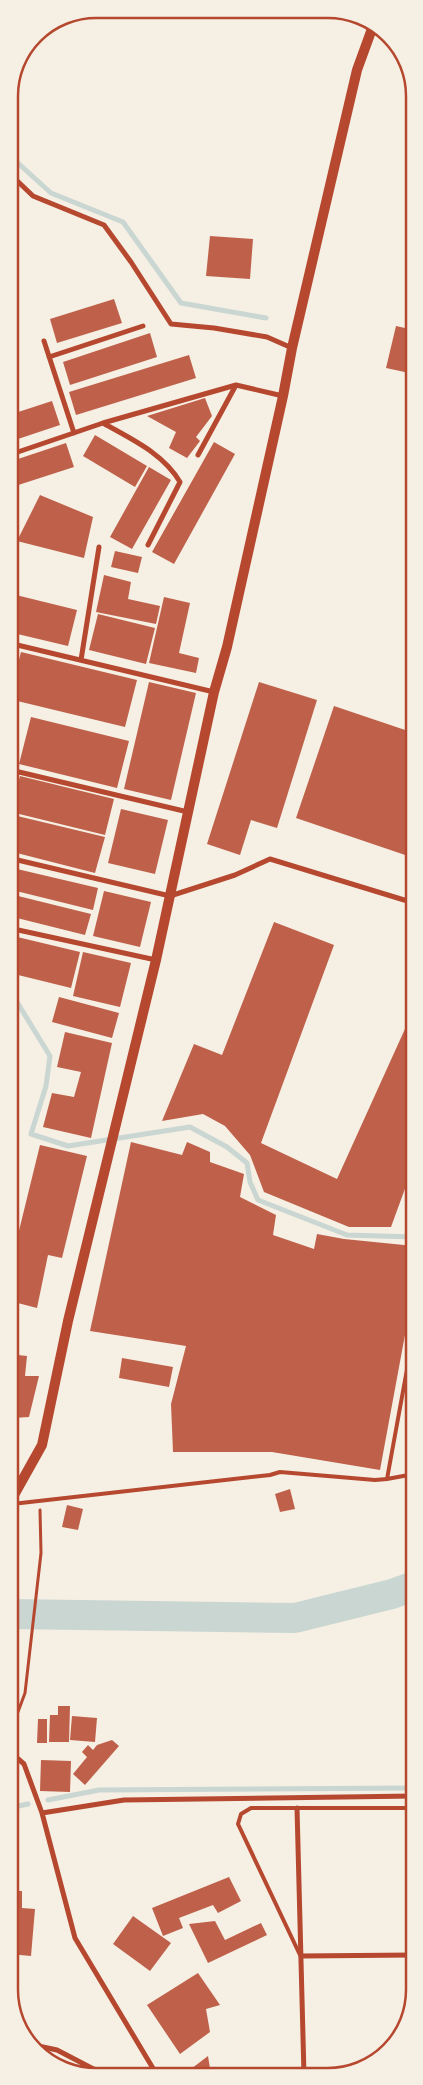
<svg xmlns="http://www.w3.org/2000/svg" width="423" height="2085" font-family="Figtree,sans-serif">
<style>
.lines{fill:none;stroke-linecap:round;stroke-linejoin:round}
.stream{stroke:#c9d6d2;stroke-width:5}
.river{stroke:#c9d6d2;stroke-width:30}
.building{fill:#bf614a}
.path{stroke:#b5482f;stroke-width:3}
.service{stroke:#b5482f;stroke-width:4}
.minor{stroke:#b5482f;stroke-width:5}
.secondary{stroke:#b5482f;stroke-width:10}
.rim{fill:none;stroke:#b5482f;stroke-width:2.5}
</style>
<rect width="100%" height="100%" fill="#f6efe4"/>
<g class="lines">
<path class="stream" d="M 9,155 L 51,193 L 123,222 L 181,303 L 266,318
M 9,989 L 50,1056 L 46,1086 L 31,1134 L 68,1146 L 190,1127 L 227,1147 L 247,1163 L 250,1182 L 258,1200 L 347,1235 L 414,1237
M 9,1624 L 44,1616
M 48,1800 L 99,1790 L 414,1788
M 9,1808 L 28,1804"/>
<path class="river" d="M 9,1614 L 295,1618 L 392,1594 L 414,1586"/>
</g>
<path class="building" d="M 413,210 L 414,210 L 414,244 L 405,242 Z
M 210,236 L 253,239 L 250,279 L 206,276 Z
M 114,299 L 122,323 L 57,343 L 50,319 Z
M 396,326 L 414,330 L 414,374 L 386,368 Z
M 150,333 L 157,357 L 70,385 L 63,362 Z
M 189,355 L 196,378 L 76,415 L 69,392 Z
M 205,398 L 212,416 L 196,437 L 200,441 L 187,458 L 169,448 L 176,432 L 147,416 Z
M 52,401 L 60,425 L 9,442 L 9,415 Z
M 95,435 L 147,466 L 135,487 L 83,456 Z
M 214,442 L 235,454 L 174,564 L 152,552 Z
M 66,443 L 74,467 L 9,488 L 9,462 Z
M 149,467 L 171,480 L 132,549 L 110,537 Z
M 40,495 L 93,517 L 84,558 L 17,541 Z
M 115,551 L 142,557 L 138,573 L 111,567 Z
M 104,575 L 131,582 L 128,599 L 160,606 L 156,624 L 96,612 Z
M 16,595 L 77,610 L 68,646 L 9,632 L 9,624 Z
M 164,597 L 190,603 L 179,653 L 199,658 L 196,673 L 149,663 Z
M 98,614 L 155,628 L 146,664 L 89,650 Z
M 21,652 L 137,680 L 125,727 L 9,699 Z
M 149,682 L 196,693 L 171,800 L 124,789 Z
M 259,682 L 317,700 L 277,828 L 251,820 L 240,855 L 207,844 Z
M 334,706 L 414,733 L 414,858 L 296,818 Z
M 31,717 L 129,741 L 117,788 L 19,764 Z
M 20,776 L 114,799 L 105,835 L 11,812 Z
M 121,809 L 168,820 L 155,874 L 108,863 Z
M 9,814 L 105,837 L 95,873 L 9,851 Z
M 17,869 L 98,888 L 93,910 L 12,890 Z
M 104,891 L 151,902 L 140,947 L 93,936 Z
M 10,894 L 91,914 L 85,935 L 9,916 Z
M 274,922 L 334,945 L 261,1143 L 337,1179 L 414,1009 L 414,1164 L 391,1227 L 349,1227 L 264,1192 L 250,1155 L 225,1126 L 203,1114 L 162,1121 L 194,1044 L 222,1055 Z
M 9,935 L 80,952 L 71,988 L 10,973 L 14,960 L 9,950 Z
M 83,952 L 131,963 L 120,1007 L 73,996 Z
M 59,997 L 119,1013 L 112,1038 L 52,1022 Z
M 65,1032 L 112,1043 L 91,1138 L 43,1127 L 52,1093 L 74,1097 L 81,1072 L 57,1067 Z
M 131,1142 L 182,1155 L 187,1142 L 210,1152 L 210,1162 L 244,1174 L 240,1197 L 276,1215 L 273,1235 L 314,1249 L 317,1234 L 344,1239 L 414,1246 L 414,1286 L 380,1470 L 272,1452 L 173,1452 L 171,1404 L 186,1346 L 90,1331 Z
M 40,1145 L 87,1156 L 62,1258 L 48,1255 L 37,1308 L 10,1301 L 15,1247 Z
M 9,1354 L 27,1356 L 25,1376 L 39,1376 L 29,1417 L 13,1418 L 9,1388 Z
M 122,1358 L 173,1367 L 169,1387 L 119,1378 Z
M 290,1489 L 295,1509 L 280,1512 L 275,1494 Z
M 67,1505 L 83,1509 L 78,1530 L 62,1527 Z
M 58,1706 L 70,1706 L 69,1742 L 49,1742 L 50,1715 L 58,1715 Z
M 72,1716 L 97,1718 L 95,1742 L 70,1740 Z
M 38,1719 L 47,1719 L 47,1743 L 37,1743 Z
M 112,1740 L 119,1746 L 85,1785 L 73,1774 L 87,1757 L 82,1752 L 88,1745 L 93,1750 L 97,1745 Z
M 41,1760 L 71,1761 L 70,1792 L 40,1791 Z
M 9,1862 L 14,1863 L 13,1891 L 22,1891 L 22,1908 L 35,1909 L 31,1956 L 9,1954 Z
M 229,1877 L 241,1901 L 218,1913 L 213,1905 L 179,1918 L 183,1928 L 163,1936 L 152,1908 Z
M 133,1916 L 171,1943 L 150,1971 L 113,1944 Z
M 215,1921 L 225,1940 L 261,1923 L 267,1935 L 208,1963 L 189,1924 Z
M 198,1973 L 220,2005 L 206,2009 L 210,2032 L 180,2054 L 147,2005 Z
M 208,2056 L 211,2075 L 183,2075 Z
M 80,2070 L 88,2075 L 77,2074 Z"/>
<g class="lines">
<path class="path" d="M 9,1736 L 25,1693 L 41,1553 L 40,1510"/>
<path class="service" d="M 387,1479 L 414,1474
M 12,1504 L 270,1475 L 280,1472 L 375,1480 L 387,1479 L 414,1331
M 300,1955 L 238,1824 L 241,1814 L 251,1808 L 414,1808"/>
<path class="minor" d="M 9,173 L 33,196 L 104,225 L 131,262 L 171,324 L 214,328 L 267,337 L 292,348
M 44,341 L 74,433
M 49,357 L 143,326
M 103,423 C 131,439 163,453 180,482 L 148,545
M 9,455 L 103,423 L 236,385 L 283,396
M 198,455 L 236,385
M 13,644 L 214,692
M 81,660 L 99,547
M 19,772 L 188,812
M 9,858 L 170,896 L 235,875 L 270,859 L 414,903
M 9,928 L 156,960
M 9,1751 L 24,1764 L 42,1813 L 75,1938 L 157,2075
M 297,1808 L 304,2075
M 42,1813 L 124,1800 L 414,1796
M 301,1956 L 414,1955
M 29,2044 L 57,2050 L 105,2075"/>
<path class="secondary" d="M 9,1504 L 42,1445 L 68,1321 L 156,960 L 214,692 L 227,647 L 283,396 L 292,348 L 357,70 L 373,26"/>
</g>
<path d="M0 0H423V2085H0ZM96 18H328A78 78 0 0 1 406 96V1990A78 78 0 0 1 328 2068H96A78 78 0 0 1 18 1990V96A78 78 0 0 1 96 18Z" fill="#f6efe4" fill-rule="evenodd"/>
<path class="rim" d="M96 18H328A78 78 0 0 1 406 96V1990A78 78 0 0 1 328 2068H96A78 78 0 0 1 18 1990V96A78 78 0 0 1 96 18Z"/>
</svg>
